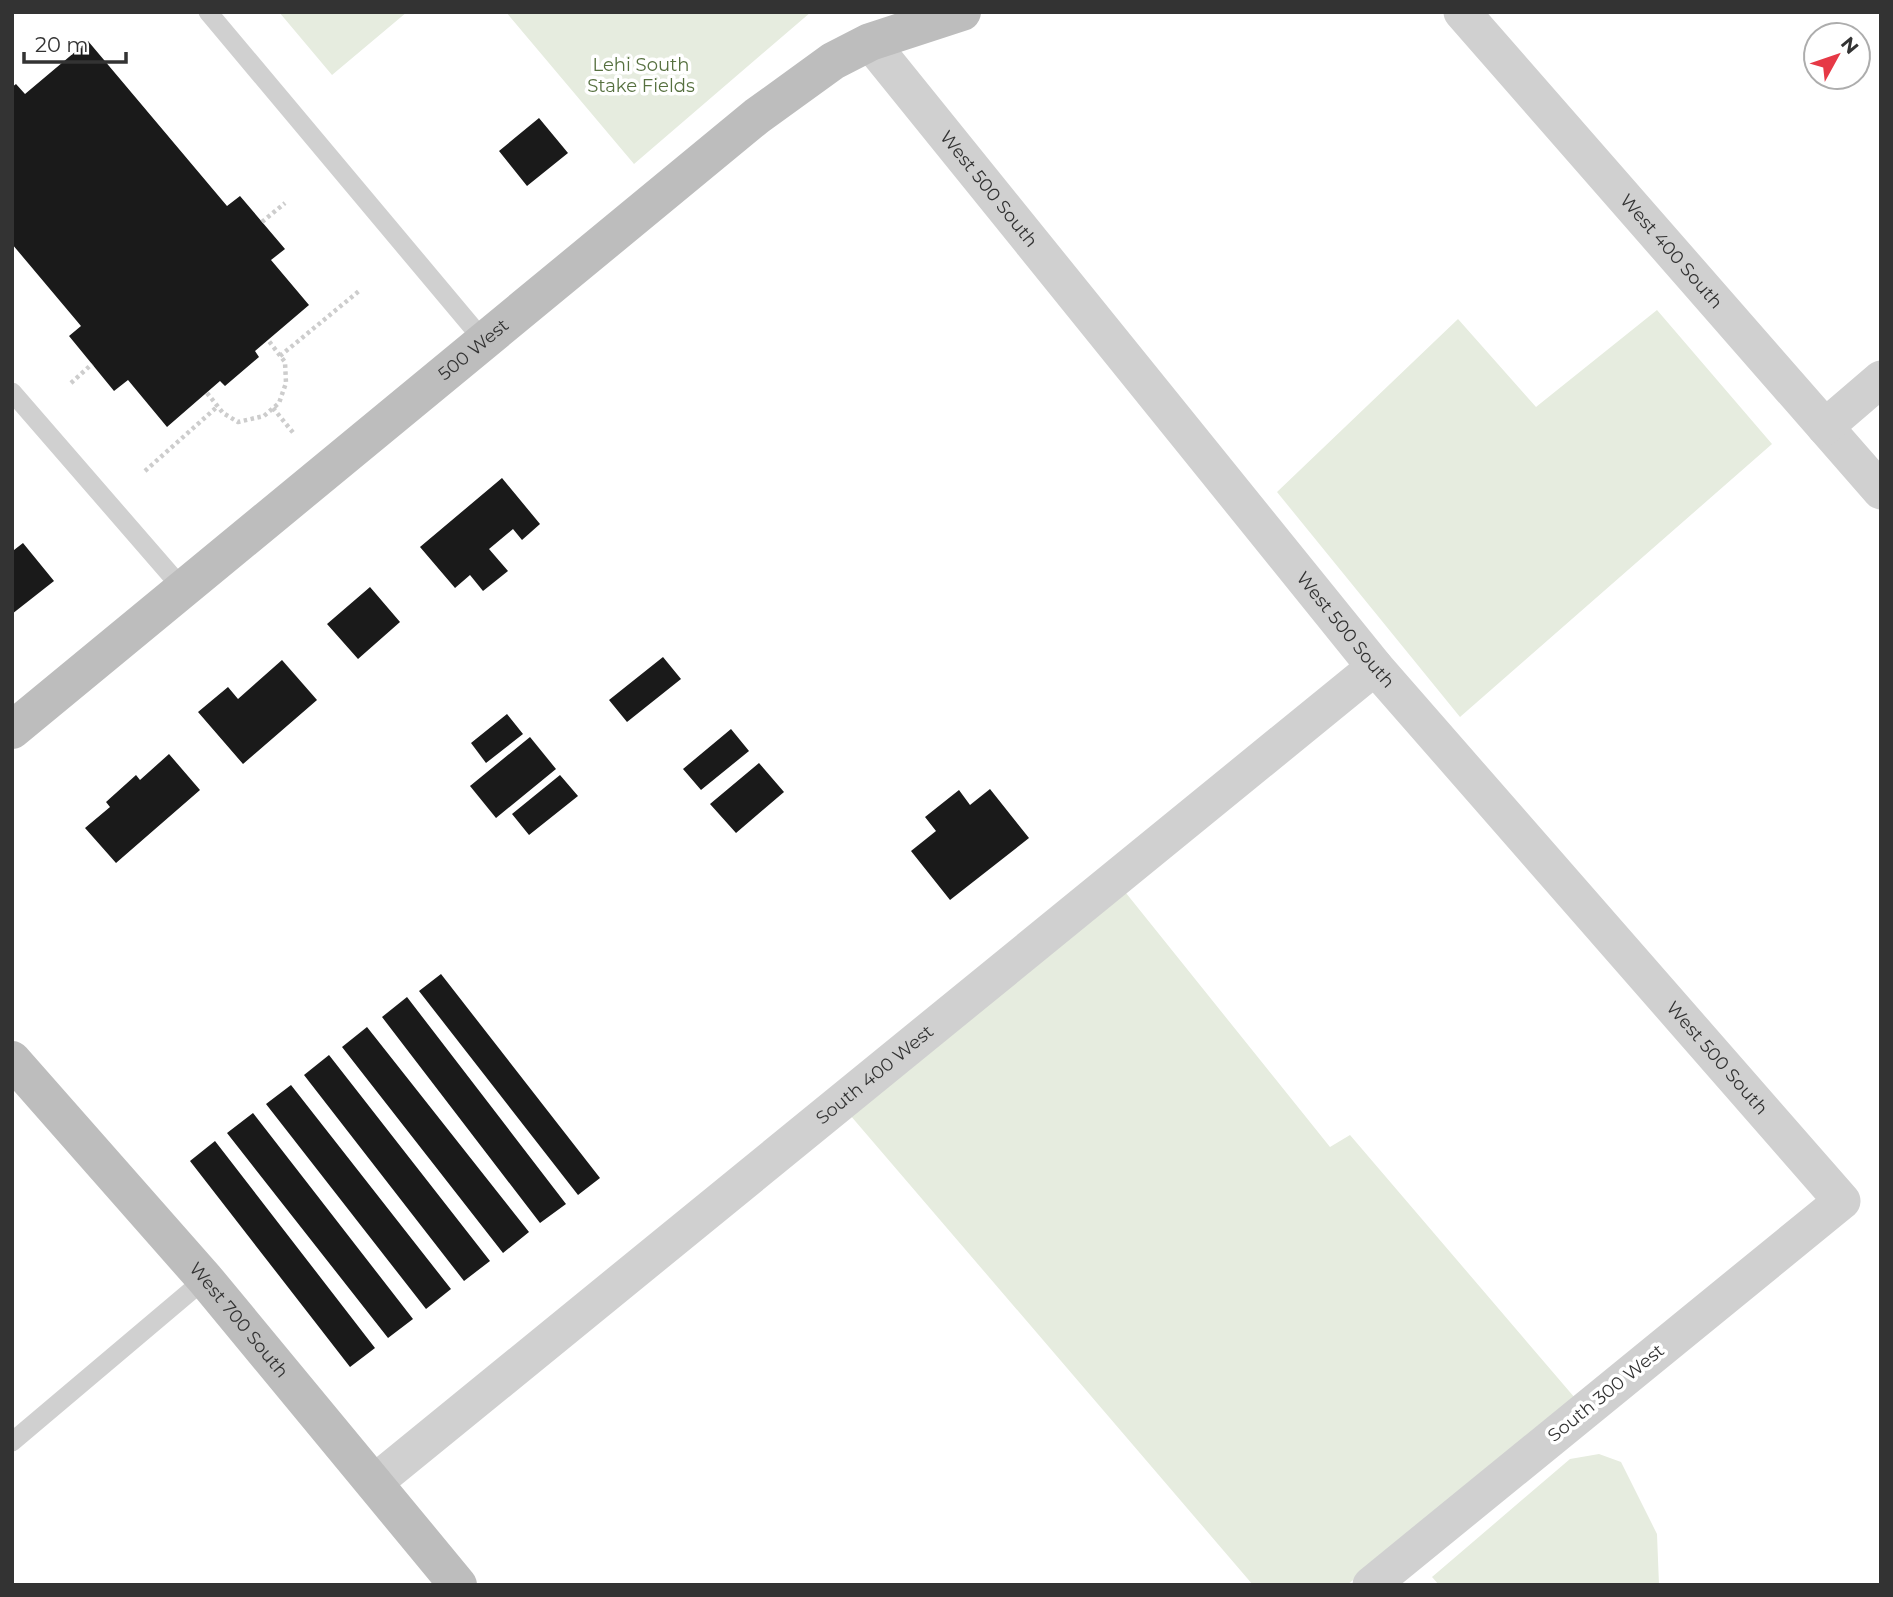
<svg xmlns="http://www.w3.org/2000/svg" width="1893" height="1597" font-family="Montserrat,sans-serif">
<style>
.green{fill:#e6ecdf}
.building{fill:#1a1a1a}
.lines{fill:none;stroke-linecap:round;stroke-linejoin:round}
.path{stroke:#cdcdcd;stroke-width:4.5;stroke-dasharray:3.5 3.5;stroke-linecap:butt}
.lane{stroke:#d0d0d0;stroke-width:19}
.street{stroke:#d0d0d0;stroke-width:37}
.secondary{stroke:#bdbdbd;stroke-width:38}
.labels{text-anchor:middle;dominant-baseline:central;stroke-width:7;stroke-linejoin:round;paint-order:stroke}
.park-label{font-size:18px;fill:#56703f;stroke:#fff}
.street-label{font-size:18px;fill:#333;stroke:#fff}
</style>
<rect width="100%" height="100%" fill="#fff"/>
<path class="green" d="M 279,12 L 407,12 L 332,75 Z
M 506,12 L 811,12 L 634,164 Z
M 1657,310 L 1772,444 L 1460,717 L 1277,492 L 1458,319 L 1536,407 Z
M 1126,893 L 1330,1147 L 1350,1135 L 1575,1398 L 1347,1585 L 1253,1585 L 850,1115 Z
M 1599,1454 L 1621,1462 L 1657,1534 L 1659,1585 L 1439,1585 L 1432,1577 L 1570,1459 Z"/>
<path class="building" d="M 88,41 L 227,206 L 240,196 L 285,249 L 271,260 L 309,305 L 255,351 L 259,357 L 225,386 L 220,381 L 167,427 L 128,380 L 114,391 L 69,336 L 81,326 L 12,244 L 12,87 L 16,84 L 25,94 Z
M 539,118 L 568,153 L 527,186 L 499,151 Z
M 502,478 L 540,524 L 522,540 L 513,529 L 489,549 L 508,571 L 483,591 L 470,575 L 455,588 L 420,547 Z
M 23,543 L 54,581 L 12,614 L 12,548 L 14,550 Z
M 370,587 L 400,622 L 358,659 L 327,624 Z
M 663,657 L 681,679 L 627,722 L 609,700 Z
M 282,660 L 317,700 L 243,764 L 198,712 L 228,687 L 238,699 Z
M 507,714 L 523,734 L 486,763 L 471,743 Z
M 731,729 L 749,751 L 701,790 L 683,769 Z
M 530,737 L 556,769 L 496,818 L 470,786 Z
M 169,754 L 200,790 L 116,863 L 85,828 L 110,807 L 106,802 L 136,775 L 140,780 Z
M 759,763 L 784,792 L 736,833 L 710,804 Z
M 560,775 L 578,796 L 529,835 L 512,814 Z
M 990,789 L 1029,838 L 950,900 L 911,851 L 936,831 L 925,817 L 959,790 L 970,805 Z
M 441,974 L 600,1178 L 578,1195 L 419,991 Z
M 407,997 L 566,1204 L 540,1223 L 382,1017 Z
M 367,1027 L 529,1232 L 503,1253 L 342,1047 Z
M 329,1055 L 490,1261 L 464,1281 L 304,1075 Z
M 291,1085 L 451,1289 L 426,1309 L 266,1104 Z
M 253,1113 L 413,1319 L 388,1338 L 227,1133 Z
M 215,1141 L 375,1348 L 350,1367 L 190,1161 Z"/>
<g class="lines">
<path class="path" d="M 262,222 L 285,203
M 280,356 L 359,291
M 71,383 L 92,364
M 207,393 L 223,413 L 238,422 L 264,416 L 279,403 L 286,383 L 285,362 L 268,340
M 273,408 L 295,435
M 145,471 L 218,406"/>
<path class="lane" d="M 208,12 L 484,341
M 12,392 L 183,589
M 12,1442 L 205,1279"/>
<g class="street">
<path id="s1" d="M 1462,12 L 1881,491"/>
<path id="s2" d="M 870,42 L 1375,667 L 1842,1201 L 1371,1585"/>
<path d="M 1825,427 L 1881,379"/>
<path id="s3" d="M 374,1483 L 1375,667"/>
</g>
<g class="secondary">
<path id="s4" d="M 12,730 L 757,116 L 833,61 L 870,42 L 962,12"/>
<path id="s5" d="M 12,1060 L 205,1279 L 458,1585"/>
</g>
</g>
<g class="labels">
<g class="park-label">
<text x="641" y="65">Lehi South<tspan x="641" dy="21">Stake Fields</tspan></text>
</g>
<g class="street-label">
<text stroke="none"><textPath href="#s2" startOffset="189">West 500 South</textPath></text>
<text stroke="none"><textPath href="#s1" startOffset="318">West 400 South</textPath></text>
<text stroke="none"><textPath href="#s4" startOffset="598">500 West</textPath></text>
<text stroke="none"><textPath href="#s2" startOffset="756">West 500 South</textPath></text>
<text stroke="none"><textPath href="#s2" startOffset="1323">West 500 South</textPath></text>
<text stroke="none"><textPath href="#s3" startOffset="646">South 400 West</textPath></text>
<text stroke="none"><textPath href="#s5" startOffset="345">West 700 South</textPath></text>
<text transform="translate(1606 1393) rotate(-39)">South 300 West</text>
</g>
</g>
<rect width="1893" height="1597" fill="none" stroke="#333333" stroke-width="28"/>
<g transform="translate(1837 56) rotate(50)"><circle r="33" fill="#ffffff" stroke="#adadad" stroke-width="2"/>
<path d="M0-5L12 26L0 18L-12 26Z" fill="#e63946"/>
<text y="-10" font-size="19" font-weight="bold" text-anchor="middle" fill="#333333">N</text>
</g>
<path d="M24 52v10h102v-10" fill="none" stroke="#333333" stroke-width="3.5"/>
<text x="35" y="52" font-size="21" fill="#333333" stroke="#ffffff" stroke-width="5" paint-order="stroke">20 m</text>
</svg>
